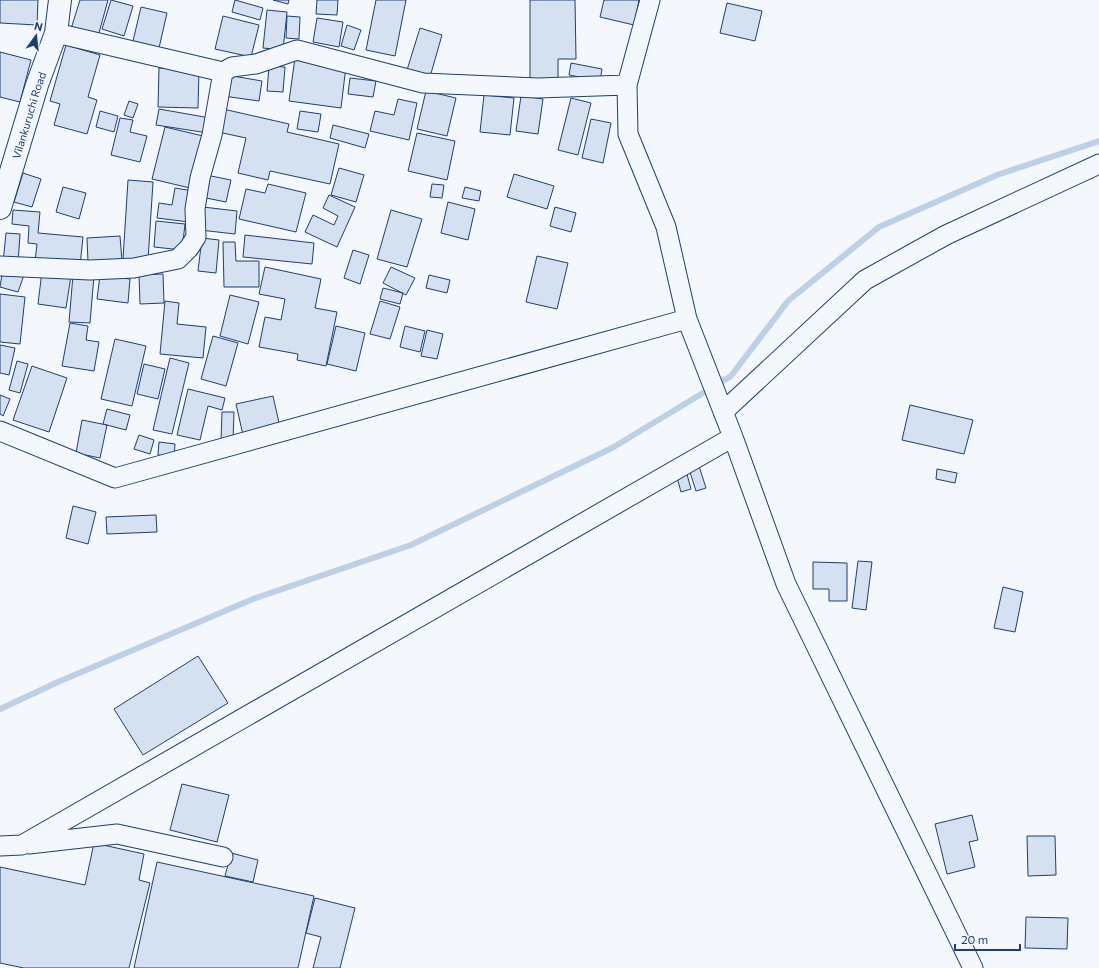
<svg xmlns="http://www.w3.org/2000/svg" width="1099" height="968" font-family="Commissioner,sans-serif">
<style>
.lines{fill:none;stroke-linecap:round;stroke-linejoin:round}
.stream{stroke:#bed0e5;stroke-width:6}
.building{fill:#d5e0f0;stroke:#1d3f73}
.minor-casing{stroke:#1d3f73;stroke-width:21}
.secondary-casing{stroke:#1d3f73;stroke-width:24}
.minor{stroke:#f4f7fb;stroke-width:19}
.secondary{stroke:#f4f7fb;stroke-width:22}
.labels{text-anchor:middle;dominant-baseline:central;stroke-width:3;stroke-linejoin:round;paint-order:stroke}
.street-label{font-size:11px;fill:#1d3f73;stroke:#f4f7fb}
</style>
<rect width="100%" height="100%" fill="#f4f7fb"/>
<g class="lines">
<path class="stream" d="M 0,709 L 58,682 L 253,599 L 411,545 L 612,448 L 731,376 L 788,301 L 879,227 L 997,175 L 1099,141"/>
</g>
<path class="building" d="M 0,0 L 38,0 L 37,25 L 0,23 Z
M 80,0 L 108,0 L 97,40 L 70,32 Z
M 111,0 L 133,6 L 124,36 L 102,29 Z
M 235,0 L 263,8 L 260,20 L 232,12 Z
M 273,0 L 289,0 L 288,4 Z
M 317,0 L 338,0 L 337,15 L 316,14 Z
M 376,0 L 406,0 L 395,56 L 366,50 Z
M 530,0 L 575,0 L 576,59 L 558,59 L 558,83 L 530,83 Z
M 604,0 L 639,0 L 634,25 L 600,17 Z
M 727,3 L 762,11 L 755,41 L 720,33 Z
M 141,7 L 167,13 L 159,48 L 133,41 Z
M 267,10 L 287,12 L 283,50 L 263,48 Z
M 223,16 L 259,25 L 251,57 L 215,49 Z
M 287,16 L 300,17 L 299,39 L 286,38 Z
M 317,18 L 343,22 L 339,47 L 313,42 Z
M 347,25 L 361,30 L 354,50 L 341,46 Z
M 420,28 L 442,35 L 430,77 L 407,70 Z
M 66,45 L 100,55 L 88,97 L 97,100 L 87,134 L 54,125 L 60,104 L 50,101 Z
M 0,52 L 31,60 L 20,102 L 0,97 Z
M 295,58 L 346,66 L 341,108 L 289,101 Z
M 571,63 L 602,69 L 600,81 L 569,75 Z
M 269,66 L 285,67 L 283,92 L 267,91 Z
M 159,68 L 199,70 L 198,108 L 158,107 Z
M 227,75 L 262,81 L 259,101 L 223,96 Z
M 350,78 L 376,81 L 373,97 L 348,94 Z
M 426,91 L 456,98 L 447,136 L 417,129 Z
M 484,95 L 514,98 L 510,135 L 480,132 Z
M 521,96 L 543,99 L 538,134 L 516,131 Z
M 571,98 L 591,103 L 578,155 L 558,150 Z
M 398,99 L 417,103 L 409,140 L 370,131 L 375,111 L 394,115 Z
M 129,101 L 138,104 L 133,118 L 124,115 Z
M 159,109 L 210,118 L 208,133 L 156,125 Z
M 223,109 L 289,124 L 287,132 L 339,144 L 330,184 L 270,171 L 268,180 L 238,173 L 246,138 L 218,132 Z
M 100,111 L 118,116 L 114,132 L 96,127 Z
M 300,111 L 321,114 L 318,132 L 297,129 Z
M 120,118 L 133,120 L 130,132 L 147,136 L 140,162 L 111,155 Z
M 591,119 L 611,123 L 603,163 L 582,158 Z
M 333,125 L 369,134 L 365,148 L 330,138 Z
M 165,127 L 203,136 L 190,188 L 152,179 Z
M 417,133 L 455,141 L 447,180 L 408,171 Z
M 339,168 L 364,175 L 356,202 L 331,195 Z
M 23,173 L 41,179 L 32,207 L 14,202 Z
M 514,174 L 554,186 L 547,209 L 507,197 Z
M 206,175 L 231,180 L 226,202 L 201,197 Z
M 128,180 L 153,182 L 148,260 L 123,259 Z
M 268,184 L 306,193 L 296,232 L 239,219 L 246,189 L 265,193 Z
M 432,184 L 444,185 L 442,198 L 430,197 Z
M 63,187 L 86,193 L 79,219 L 56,212 Z
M 465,187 L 481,191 L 479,201 L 462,198 Z
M 175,188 L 193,191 L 189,222 L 157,218 L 159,203 L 172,205 Z
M 329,195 L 355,207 L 337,247 L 305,232 L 313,215 L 334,225 L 338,216 L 323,208 Z
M 448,202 L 475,209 L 468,240 L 441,233 Z
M 203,207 L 237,211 L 235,234 L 200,230 Z
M 555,207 L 576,213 L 571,232 L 550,226 Z
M 13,210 L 40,212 L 38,233 L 83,237 L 80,266 L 35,262 L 37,244 L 28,243 L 29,226 L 12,224 Z
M 391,210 L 422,219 L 407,267 L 377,259 Z
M 156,221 L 185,224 L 182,250 L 154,247 Z
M 6,233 L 20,234 L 18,264 L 3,263 Z
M 245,235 L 314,243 L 312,264 L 243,257 Z
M 120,236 L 122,261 L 88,262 L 87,238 Z
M 202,238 L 219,240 L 216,273 L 198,271 Z
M 223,242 L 235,242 L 236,261 L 259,261 L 259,287 L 224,287 Z
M 353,250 L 369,255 L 360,284 L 344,278 Z
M 537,256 L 568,263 L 557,309 L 526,302 Z
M 265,267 L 321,279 L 315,308 L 337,312 L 326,366 L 297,360 L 298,354 L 259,347 L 265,317 L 281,320 L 285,299 L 259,294 Z
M 391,267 L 415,278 L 406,295 L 383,283 Z
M 3,268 L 24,275 L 18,292 L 0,287 Z
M 42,271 L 71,276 L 66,308 L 38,304 Z
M 163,274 L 164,303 L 140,304 L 139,275 Z
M 73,275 L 94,276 L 90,323 L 69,322 Z
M 100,275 L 130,279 L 128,303 L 97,299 Z
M 429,275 L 450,280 L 447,293 L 426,288 Z
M 383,288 L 403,293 L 400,304 L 380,299 Z
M 0,294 L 25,297 L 20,344 L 0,342 Z
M 230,295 L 259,302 L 248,344 L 220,336 Z
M 165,301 L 179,303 L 177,324 L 206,327 L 203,358 L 160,354 Z
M 380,301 L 400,307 L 390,339 L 370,334 Z
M 70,323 L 88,326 L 86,340 L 99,342 L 94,371 L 62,366 Z
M 336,326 L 365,333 L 356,371 L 327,364 Z
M 405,326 L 425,331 L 420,352 L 400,347 Z
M 427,330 L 443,334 L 437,359 L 421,356 Z
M 213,336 L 238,343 L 226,386 L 201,379 Z
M 115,339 L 146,346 L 132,406 L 101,399 Z
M 0,345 L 15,348 L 9,375 L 0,373 Z
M 170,358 L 189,363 L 172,434 L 153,430 Z
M 17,361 L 28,364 L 20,393 L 9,390 Z
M 144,364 L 165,369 L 158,399 L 137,394 Z
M 32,366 L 67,378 L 49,432 L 13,420 Z
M 188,389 L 225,398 L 222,410 L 208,406 L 200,440 L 177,435 Z
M 0,395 L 10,399 L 3,416 L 0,414 Z
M 273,396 L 280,427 L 243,435 L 236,404 Z
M 910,405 L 973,420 L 964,454 L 902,440 Z
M 107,409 L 130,415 L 126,430 L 103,424 Z
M 222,412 L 234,412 L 233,441 L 221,441 Z
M 82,420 L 107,425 L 100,458 L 76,453 Z
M 139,435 L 154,440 L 150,454 L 134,449 Z
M 159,442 L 175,444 L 174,457 L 158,455 Z
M 699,466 L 706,488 L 696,491 L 689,469 Z
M 685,467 L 691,489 L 681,492 L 675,470 Z
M 937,469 L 957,473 L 955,483 L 936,479 Z
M 73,506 L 96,512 L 88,544 L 66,538 Z
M 156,515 L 157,532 L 107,534 L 106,517 Z
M 858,561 L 872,562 L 866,610 L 852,608 Z
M 813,562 L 847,563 L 847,601 L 829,601 L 829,589 L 813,589 Z
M 1003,587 L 1023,592 L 1015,632 L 994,628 Z
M 198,656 L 228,703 L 143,755 L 114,709 Z
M 182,784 L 229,795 L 217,842 L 170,830 Z
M 972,815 L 978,840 L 969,842 L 975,867 L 947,874 L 935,824 Z
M 1027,836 L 1055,836 L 1056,875 L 1028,876 Z
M 94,843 L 144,854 L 139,880 L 150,883 L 129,968 L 24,968 L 0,963 L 0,867 L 85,885 Z
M 231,853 L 258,860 L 253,882 L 225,876 Z
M 157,862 L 314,896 L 298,968 L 134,968 Z
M 315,898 L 355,908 L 340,968 L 313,968 L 321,937 L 306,933 Z
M 1026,917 L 1068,918 L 1067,949 L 1025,948 Z"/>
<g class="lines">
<g class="minor-casing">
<path id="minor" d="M 650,0 L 627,85 L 628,134 L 666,227 L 687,319
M 56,33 L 223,72 L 232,67 L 256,64 L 297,50 L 423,83 L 538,88 L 627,85
M 0,266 L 90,270 L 134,268 L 178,259 L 189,248 L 196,237 L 195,209 L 200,178 L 212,135 L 223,72
M 723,412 L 865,280 L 946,235 L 1099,164
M 0,431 L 115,478 L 687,319 L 733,437 L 786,584 L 973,968
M 29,844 L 117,834 L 223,857
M 0,846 L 22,845 L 733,437"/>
</g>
<g class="secondary-casing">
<g id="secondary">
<path id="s1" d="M 0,208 L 37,85 L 56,33 L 60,0"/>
</g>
</g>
<use href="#minor" class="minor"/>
<use href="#secondary" class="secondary"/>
</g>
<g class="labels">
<g class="street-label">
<text stroke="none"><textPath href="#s1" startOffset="97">Vilankuruchi Road</textPath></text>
</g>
</g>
<g transform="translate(36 36) rotate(15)" stroke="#f4f7fb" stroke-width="3" paint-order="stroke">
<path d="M0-3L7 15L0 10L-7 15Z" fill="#1d3f73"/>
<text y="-6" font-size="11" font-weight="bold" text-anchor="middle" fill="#1d3f73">N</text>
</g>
<path d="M955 944v6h65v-6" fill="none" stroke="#1d3f73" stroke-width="2"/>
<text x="961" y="944" font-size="12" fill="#1d3f73" stroke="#f4f7fb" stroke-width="3" paint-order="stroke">20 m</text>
</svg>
